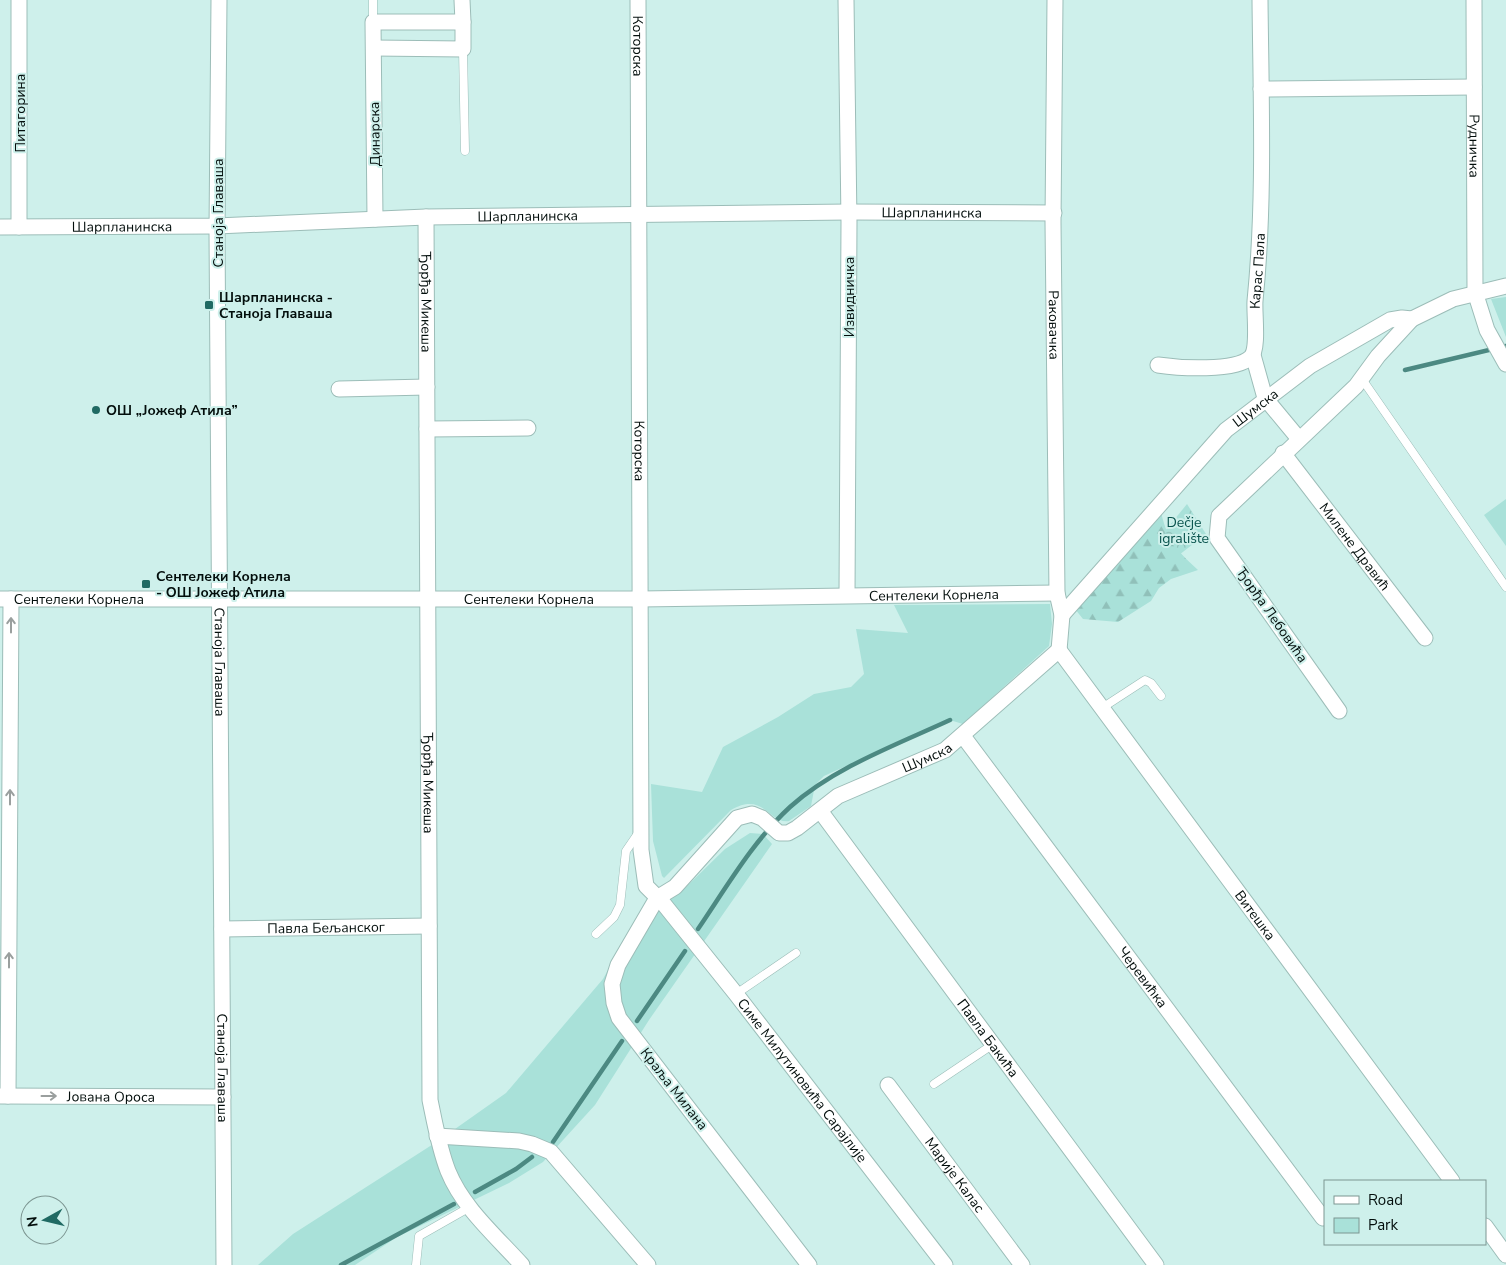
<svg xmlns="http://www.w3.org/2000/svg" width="1506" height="1265" font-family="'Nunito Sans',sans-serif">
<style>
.green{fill:#a9e1d9}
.forest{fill:url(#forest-firs)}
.park{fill:url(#park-crowns)}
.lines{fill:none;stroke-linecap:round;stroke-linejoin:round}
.stream{stroke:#4c8982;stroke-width:4.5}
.lane-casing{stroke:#9cbdb8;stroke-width:9}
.street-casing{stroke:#9cbdb8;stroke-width:17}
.lane{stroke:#fff;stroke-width:8}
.street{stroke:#fff;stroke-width:15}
.oneway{stroke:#9a9f9e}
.poi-dot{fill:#206a63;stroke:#cef0eb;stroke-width:2}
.labels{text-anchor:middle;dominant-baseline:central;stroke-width:4;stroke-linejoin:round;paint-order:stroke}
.street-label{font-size:14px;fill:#030e0c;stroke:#cef0eb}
.poi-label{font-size:14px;font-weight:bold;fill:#030e0c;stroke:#cef0eb;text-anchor:start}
.park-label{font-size:14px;fill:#0a544e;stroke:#cef0eb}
</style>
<defs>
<pattern id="forest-firs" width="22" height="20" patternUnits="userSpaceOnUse" patternTransform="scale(1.25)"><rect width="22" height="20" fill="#a9e1d9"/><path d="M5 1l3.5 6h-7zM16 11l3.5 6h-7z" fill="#90c0b9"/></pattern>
<pattern id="park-crowns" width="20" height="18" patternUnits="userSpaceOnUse" patternTransform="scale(1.25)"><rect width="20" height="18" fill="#a9e1d9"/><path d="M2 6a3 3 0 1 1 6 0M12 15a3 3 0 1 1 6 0" fill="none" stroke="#90c0b9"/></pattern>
</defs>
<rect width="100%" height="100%" fill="#cef0eb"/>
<path class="green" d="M 1506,297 L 1506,337 L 1491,299 Z
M 1506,499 L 1506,546 L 1484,515 Z
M 1050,604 L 1052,624 L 1049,646 L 963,724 L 953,721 L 941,723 L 824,776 L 815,785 L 811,806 L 789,821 C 769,824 764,791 731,810 L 664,878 L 662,876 L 653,841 L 651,784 L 702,792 L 723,747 L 778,717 L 814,694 L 851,687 L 864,674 L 856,629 L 908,633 L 894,605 Z
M 750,833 L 763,834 L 772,844 L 649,1020 L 595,1105 L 543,1162 L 509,1183 L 397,1237 L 355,1265 L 258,1265 L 293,1234 L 438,1141 L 506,1093 L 603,979 L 645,903 L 680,893 L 725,849 Z"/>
<path class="forest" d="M 1159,504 C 1167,539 1172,546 1198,570 L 1171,579 L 1159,588 L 1151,601 L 1118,622 L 1083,619 L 1071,604 Z"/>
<path class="park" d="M 1187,504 L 1206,534 L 1179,555 L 1165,531 Z"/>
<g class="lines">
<path class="stream" d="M 1405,370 L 1506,346
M 698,929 C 726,888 753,841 790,807 C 835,767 896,745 950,720
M 637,1021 L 685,951
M 553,1142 L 622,1041
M 475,1192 L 516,1169 L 532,1157
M 341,1265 L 454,1204"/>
<g class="lane-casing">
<path id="lane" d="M 373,0 L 373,22
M 463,49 L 465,151
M 1362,379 L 1506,587
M 1102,708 L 1145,680 L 1151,683 L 1161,696
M 596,934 L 614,917 L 620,905 L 626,851 L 639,832
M 736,994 L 796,953
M 934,1084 L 992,1045
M 416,1265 L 419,1236 L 470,1207"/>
</g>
<g class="street-casing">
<g id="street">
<path d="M 19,0 L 19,227"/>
<path id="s1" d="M 219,0 L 217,231 L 224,1265"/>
<path id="s2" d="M 638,0 L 641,850 L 646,886 L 663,903 L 736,994 L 945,1265"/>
<path d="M 846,0 L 849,222 L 847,595"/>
<path id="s3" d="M 1055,0 L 1053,222 L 1057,593 L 1062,615 L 1059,650"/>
<path id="s4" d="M 1474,0 L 1475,292 L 1487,330 L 1506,364"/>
<path d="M 374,48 L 463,49 L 463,22"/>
<path d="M 1261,89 L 1474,87"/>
<path id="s5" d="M 426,217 L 430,1100 C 435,1124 439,1148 448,1171 C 463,1208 496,1236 522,1265"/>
<path d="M 375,219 L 373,22 L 463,22 L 462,0"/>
<path id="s6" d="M 0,227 L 217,226 L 426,217 L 849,212 L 1054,213"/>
<path d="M 1253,355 L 1265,398 L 1299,439"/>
<path id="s7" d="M 1158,365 C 1178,368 1236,372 1251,357 C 1259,348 1254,313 1255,301 C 1265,201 1261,100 1260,0"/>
<path d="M 339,389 L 427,387"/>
<path d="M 427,429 L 528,428"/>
<path id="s8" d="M 1283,453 L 1425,638"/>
<path id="s9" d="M 0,599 L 640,599 L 1057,593"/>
<path id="s10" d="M 1062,615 L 1226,430 L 1310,366 L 1390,320 L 1402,318 L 1412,319 L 1453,299 L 1506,286"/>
<path id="s11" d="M 1059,650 L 1452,1181"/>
<path d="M 1339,711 L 1217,538 L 1219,516 L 1356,386 L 1378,356 L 1412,319"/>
<path id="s12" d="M 963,736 L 1323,1218"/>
<path id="s13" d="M 821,812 L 1156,1265"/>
<path id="s14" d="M 222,929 L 429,926"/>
<path id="s15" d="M 888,1085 L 1022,1265"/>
<path id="s16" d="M 0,1096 L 223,1097"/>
<path d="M 8,1096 L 11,599"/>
<path d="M 437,1136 L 519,1141 L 532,1144 L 551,1152 L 648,1265"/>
<path d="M 1485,1226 L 1506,1255"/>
<path id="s17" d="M 809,1265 L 619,1018 L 614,1003 L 612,984 L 618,965 L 657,898 L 675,887 L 737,818 L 752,814 L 762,818 L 779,833 L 788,833 L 797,828 L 838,796 L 945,750 L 1059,650"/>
</g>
</g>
<use href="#lane" class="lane"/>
<use href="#street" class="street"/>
</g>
<defs><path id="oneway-shaft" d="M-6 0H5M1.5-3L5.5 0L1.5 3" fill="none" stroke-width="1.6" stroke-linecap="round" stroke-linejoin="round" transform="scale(1.25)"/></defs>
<g class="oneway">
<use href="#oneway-shaft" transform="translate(11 625) rotate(-90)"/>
<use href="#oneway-shaft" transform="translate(10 797) rotate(-90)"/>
<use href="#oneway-shaft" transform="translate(9 960) rotate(-90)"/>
<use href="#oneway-shaft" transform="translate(49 1096)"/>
</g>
<g class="poi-dot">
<rect x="204" y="300" width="10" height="10" rx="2.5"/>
<circle cx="96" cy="410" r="5"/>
<rect x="141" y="579" width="10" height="10" rx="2.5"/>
</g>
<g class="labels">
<g class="street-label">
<text stroke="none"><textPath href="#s2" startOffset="46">Которска</textPath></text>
<text transform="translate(20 113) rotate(-90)">Питагорина</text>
<text transform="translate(375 134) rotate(-91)">Динарска</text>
<text stroke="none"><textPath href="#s4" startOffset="146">Рудничка</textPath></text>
<text stroke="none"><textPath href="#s6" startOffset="932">Шарпланинска</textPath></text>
<text transform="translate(218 213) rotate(-90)">Станоја Главаша</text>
<text stroke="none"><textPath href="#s6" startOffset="528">Шарпланинска</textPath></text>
<text stroke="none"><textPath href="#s6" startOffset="122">Шарпланинска</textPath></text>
<text stroke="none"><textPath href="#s7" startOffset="182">Карас Пала</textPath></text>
<text transform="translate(849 297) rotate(-90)">Извидничка</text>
<text stroke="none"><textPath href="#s5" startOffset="85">Ђорђа Микеша</textPath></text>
<text stroke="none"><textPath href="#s3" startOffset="325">Раковачка</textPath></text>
<text stroke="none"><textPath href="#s10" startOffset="284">Шумска</textPath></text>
<text stroke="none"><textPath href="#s2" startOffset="451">Которска</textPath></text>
<text stroke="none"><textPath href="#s8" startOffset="118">Милене Дравић</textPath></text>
<text stroke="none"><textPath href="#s9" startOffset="934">Сентелеки Корнела</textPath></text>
<text stroke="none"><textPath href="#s9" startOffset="79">Сентелеки Корнела</textPath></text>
<text stroke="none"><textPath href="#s9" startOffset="529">Сентелеки Корнела</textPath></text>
<text transform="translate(1272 615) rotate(55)">Ђорђа Лебовића</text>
<text stroke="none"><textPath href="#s1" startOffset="662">Станоја Главаша</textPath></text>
<text stroke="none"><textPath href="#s17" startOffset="775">Шумска</textPath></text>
<text stroke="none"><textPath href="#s5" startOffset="566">Ђорђа Микеша</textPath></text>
<text stroke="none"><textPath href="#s11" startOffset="330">Витешка</textPath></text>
<text stroke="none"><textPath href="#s14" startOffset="104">Павла Бељанског</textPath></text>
<text stroke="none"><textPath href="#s12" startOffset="301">Черевићка</textPath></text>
<text stroke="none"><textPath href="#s13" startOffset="281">Павла Бакића</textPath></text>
<text stroke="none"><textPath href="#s1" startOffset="1068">Станоја Главаша</textPath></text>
<text stroke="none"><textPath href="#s2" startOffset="1136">Симе Милутиновића Сарајлије</textPath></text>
<text transform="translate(674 1089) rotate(52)">Краља Милана</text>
<text stroke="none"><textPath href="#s16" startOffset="111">Јована Ороса</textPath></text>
<text stroke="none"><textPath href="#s15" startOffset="112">Марије Калас</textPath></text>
</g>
<g class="poi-label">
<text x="219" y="297">Шарпланинска -<tspan x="219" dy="16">Станоја Главаша</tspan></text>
<text x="106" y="410">ОШ „Јожеф Атила”</text>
<text x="156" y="576">Сентелеки Корнела<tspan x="156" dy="16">- ОШ Јожеф Атила</tspan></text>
</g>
<g class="park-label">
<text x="1184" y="522">Dečje<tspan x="1184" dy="16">igralište</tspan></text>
</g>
</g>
<rect x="1324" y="1180" width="162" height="65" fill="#cef0eb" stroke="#7d9692"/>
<rect x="1334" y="1196" width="25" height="8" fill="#ffffff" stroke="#7d9692"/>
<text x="1368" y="1205" font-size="15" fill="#030e0c">Road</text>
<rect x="1334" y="1218" width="25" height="15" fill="#a9e1d9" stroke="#7d9692"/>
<text x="1368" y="1230" font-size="15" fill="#030e0c">Park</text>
<g transform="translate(45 1220) rotate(262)"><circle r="24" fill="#cef0eb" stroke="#7d9692"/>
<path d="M0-4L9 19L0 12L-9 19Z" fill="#206a63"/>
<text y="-8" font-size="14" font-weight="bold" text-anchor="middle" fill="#030e0c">N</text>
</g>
</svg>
